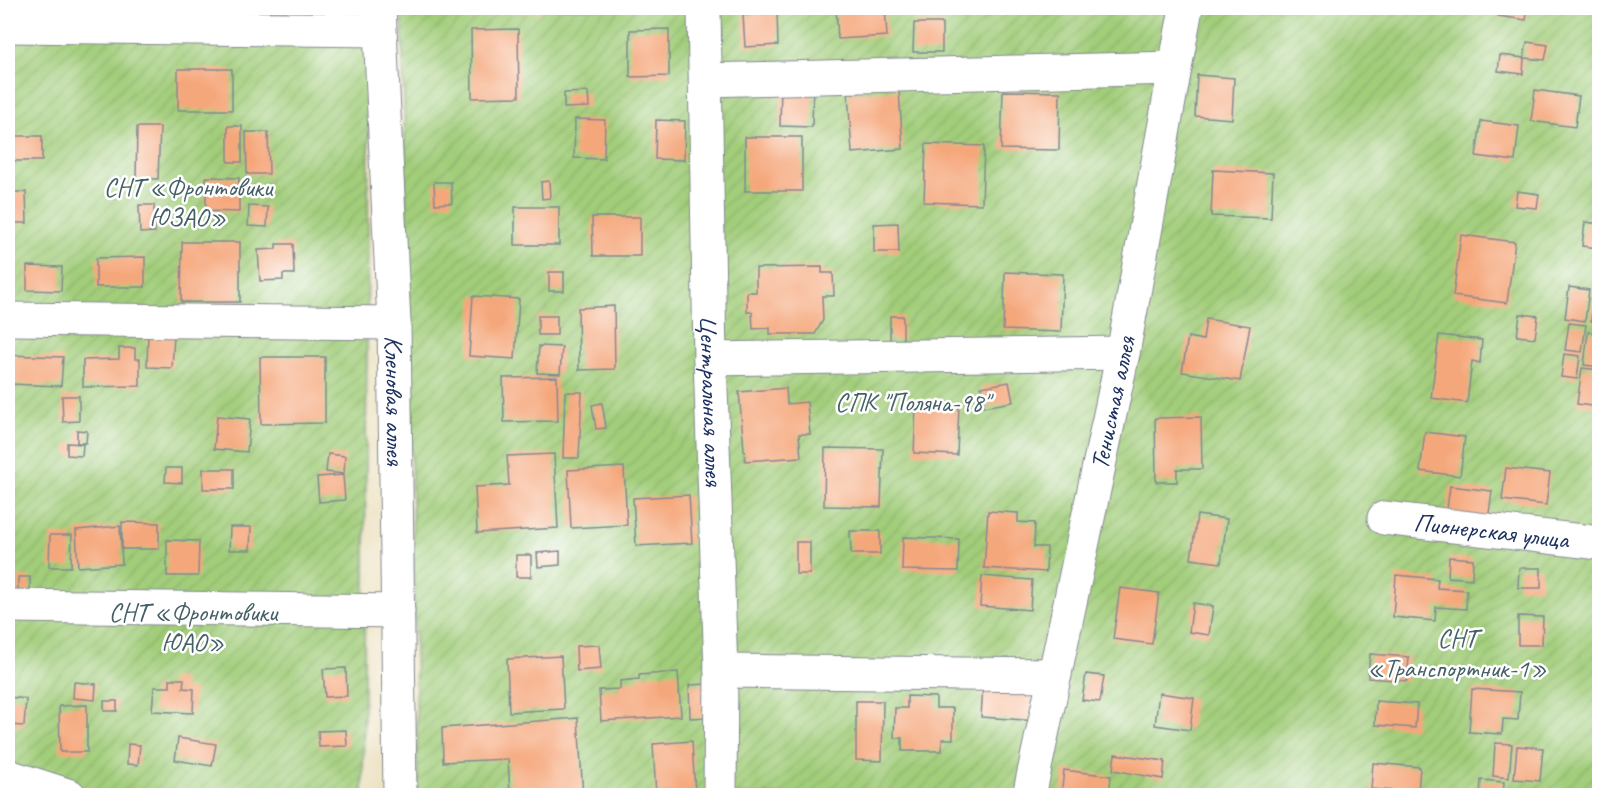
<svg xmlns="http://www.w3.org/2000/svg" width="1607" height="803" font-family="Caveat,sans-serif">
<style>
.garden{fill:url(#garden-furrows);stroke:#5e7e6c;stroke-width:1.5}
.building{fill:#f5a77b}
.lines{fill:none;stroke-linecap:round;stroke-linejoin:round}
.minor-casing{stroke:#848990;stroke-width:35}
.minor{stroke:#fff;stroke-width:33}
.labels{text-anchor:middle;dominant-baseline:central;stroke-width:5;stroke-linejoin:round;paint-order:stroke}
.park-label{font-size:26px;fill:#445f66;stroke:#fff}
.street-label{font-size:26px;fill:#1b2f5e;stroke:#fff}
</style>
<defs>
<pattern id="garden-furrows" width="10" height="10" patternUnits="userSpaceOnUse" patternTransform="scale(1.5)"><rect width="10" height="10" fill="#a2ce7a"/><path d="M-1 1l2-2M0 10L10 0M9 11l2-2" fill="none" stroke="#8bb16c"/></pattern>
</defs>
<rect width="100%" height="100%" fill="#fff"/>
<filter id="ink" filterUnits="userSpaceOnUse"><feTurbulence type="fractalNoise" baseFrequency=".0167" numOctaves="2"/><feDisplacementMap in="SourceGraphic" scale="12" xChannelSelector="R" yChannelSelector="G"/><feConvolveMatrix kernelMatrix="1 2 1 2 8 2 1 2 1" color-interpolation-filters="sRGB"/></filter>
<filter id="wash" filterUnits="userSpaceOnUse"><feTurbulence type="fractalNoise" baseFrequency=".008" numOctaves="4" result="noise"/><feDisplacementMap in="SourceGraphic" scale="24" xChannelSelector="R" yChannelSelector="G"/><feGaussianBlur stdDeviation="1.35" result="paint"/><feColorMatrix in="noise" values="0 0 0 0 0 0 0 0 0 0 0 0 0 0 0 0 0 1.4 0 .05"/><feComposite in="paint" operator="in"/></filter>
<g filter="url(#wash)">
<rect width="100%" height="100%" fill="#ede3c3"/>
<path class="garden" d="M 8,8 L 370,8 L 363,795 L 8,795 Z
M 402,8 L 1599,8 L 1599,795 L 418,795 Z"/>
<g id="blocks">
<path class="building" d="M 501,8 L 541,8 L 541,12 L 501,13 Z
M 836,8 L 885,8 L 887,36 L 838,39 Z
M 942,8 L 983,8 L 983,13 L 942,13 Z
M 1499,8 L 1528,8 L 1526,20 L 1498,16 Z
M 777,13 L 778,45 L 745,47 L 743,15 Z
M 914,23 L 942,23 L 942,52 L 913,52 Z
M 518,29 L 519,97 L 472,98 L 471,30 Z
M 669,29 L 669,76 L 630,77 L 630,30 Z
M 1527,42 L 1548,45 L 1545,60 L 1524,58 Z
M 1500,55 L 1524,58 L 1523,74 L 1498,71 Z
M 178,69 L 232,69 L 232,110 L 178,110 Z
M 1197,75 L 1234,78 L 1232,119 L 1195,116 Z
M 781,87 L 813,88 L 812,127 L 780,126 Z
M 899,90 L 903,149 L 852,153 L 848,93 Z
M 1535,90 L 1579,96 L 1575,127 L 1531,121 Z
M 1003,91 L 1060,92 L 1059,150 L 1001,149 Z
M 588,92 L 589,107 L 564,108 L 564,93 Z
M 575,119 L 605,120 L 604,159 L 574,158 Z
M 656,120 L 685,121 L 684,160 L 655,159 Z
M 1481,121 L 1519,126 L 1515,161 L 1476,156 Z
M 228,126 L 242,126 L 242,162 L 228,162 Z
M 137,127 L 160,127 L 158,179 L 136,179 Z
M 246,132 L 268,132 L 269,174 L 247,174 Z
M 8,136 L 42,136 L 42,161 L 8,161 Z
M 745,137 L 802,137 L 802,191 L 745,191 Z
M 926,144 L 984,146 L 982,204 L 924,202 Z
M 1213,170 L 1273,173 L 1271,218 L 1211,216 Z
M 206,177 L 239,178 L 239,212 L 206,211 Z
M 549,181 L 550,198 L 542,199 L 541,182 Z
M 434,182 L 451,182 L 452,203 L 435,204 Z
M 1517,191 L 1539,194 L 1537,208 L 1515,206 Z
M 8,192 L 26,192 L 27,223 L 8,223 Z
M 139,205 L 154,205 L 155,232 L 140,233 Z
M 249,206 L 268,207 L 267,227 L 248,226 Z
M 515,207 L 559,207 L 559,245 L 515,245 Z
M 592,217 L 640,217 L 640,256 L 593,256 Z
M 1585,222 L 1600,224 L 1598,248 L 1582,246 Z
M 898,223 L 899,252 L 874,252 L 874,224 Z
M 1461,235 L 1515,242 L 1507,303 L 1453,296 Z
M 182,242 L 240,242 L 240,302 L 181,302 Z
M 276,244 L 293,244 L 294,274 L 283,274 L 283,280 L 260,281 L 258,250 L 276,249 Z
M 145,257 L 145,287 L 96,287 L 96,258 Z
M 27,266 L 62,267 L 61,291 L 27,290 Z
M 822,267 L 822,273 L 833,273 L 834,296 L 822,296 L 823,320 L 815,334 L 770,334 L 770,328 L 753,329 L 752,312 L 747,312 L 747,292 L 756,292 L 756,268 Z
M 549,272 L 564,272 L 564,291 L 549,291 Z
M 1005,272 L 1063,274 L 1061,332 L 1003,330 Z
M 1569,287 L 1589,290 L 1585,321 L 1565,318 Z
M 1594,293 L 1600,294 L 1600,322 L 1591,321 Z
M 473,296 L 519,299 L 515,359 L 469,356 Z
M 614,306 L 615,369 L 579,370 L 578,308 Z
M 1520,314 L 1538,316 L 1535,338 L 1517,336 Z
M 538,316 L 557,316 L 557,335 L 538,335 Z
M 890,316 L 903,316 L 903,340 L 890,340 Z
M 1206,319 L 1250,326 L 1240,381 L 1182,372 L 1188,337 L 1203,340 Z
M 1569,323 L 1586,325 L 1582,352 L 1565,350 Z
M 1588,332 L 1600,333 L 1600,367 L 1584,365 Z
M 148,334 L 174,335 L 172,368 L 147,367 Z
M 1439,335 L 1482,340 L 1480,363 L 1472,361 L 1467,403 L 1431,398 Z
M 539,346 L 562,347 L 560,374 L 537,373 Z
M 119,348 L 135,348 L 135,359 L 140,359 L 140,386 L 83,387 L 83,360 L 119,359 Z
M 1564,354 L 1580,356 L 1577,379 L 1561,377 Z
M 8,355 L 63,357 L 61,386 L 8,384 Z
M 260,357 L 325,357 L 325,423 L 261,424 Z
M 1582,368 L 1600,370 L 1599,407 L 1577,404 Z
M 557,377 L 558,421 L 504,422 L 503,378 Z
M 1009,382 L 1013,402 L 984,407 L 981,387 Z
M 786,388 L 787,404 L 807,402 L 810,434 L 799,434 L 801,457 L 745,461 L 739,392 Z
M 565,392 L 582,392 L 579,458 L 563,458 Z
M 62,396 L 79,396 L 79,421 L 63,422 Z
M 602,403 L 606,428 L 596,429 L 592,405 Z
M 916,405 L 959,406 L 957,455 L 914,453 Z
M 217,416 L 250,419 L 247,452 L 214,449 Z
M 1201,417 L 1202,469 L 1177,469 L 1177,482 L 1156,482 L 1155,418 Z
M 77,430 L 87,431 L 86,443 L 77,443 Z
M 1425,432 L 1465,437 L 1460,476 L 1420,471 Z
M 67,443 L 83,444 L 82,456 L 67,455 Z
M 825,448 L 883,449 L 881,507 L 824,506 Z
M 328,454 L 345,456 L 344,474 L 326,472 Z
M 554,454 L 558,528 L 477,533 L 475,487 L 509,485 L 507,456 Z
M 624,467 L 627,525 L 571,528 L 568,470 Z
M 166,468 L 182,468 L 182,483 L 165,482 Z
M 1506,468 L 1550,473 L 1546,505 L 1502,500 Z
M 203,469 L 234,469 L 234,489 L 203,489 Z
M 343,475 L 345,500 L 319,502 L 317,477 Z
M 1450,486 L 1492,491 L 1488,521 L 1446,516 Z
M 689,495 L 692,543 L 636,546 L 633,498 Z
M 988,511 L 1018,513 L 1018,522 L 1035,523 L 1034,547 L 1047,547 L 1046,572 L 984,568 Z
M 1197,515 L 1227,519 L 1221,563 L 1191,559 Z
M 122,522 L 159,523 L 159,549 L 122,549 Z
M 120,526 L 122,564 L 78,567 L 76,530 Z
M 230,527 L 251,527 L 250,550 L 229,550 Z
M 850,531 L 880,531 L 880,554 L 851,554 Z
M 50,535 L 72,535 L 71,567 L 49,567 Z
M 903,537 L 959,539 L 958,571 L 902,570 Z
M 167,540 L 199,541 L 198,576 L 167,576 Z
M 796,542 L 810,542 L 810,574 L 796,574 Z
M 560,551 L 560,565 L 538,567 L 537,553 Z
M 516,555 L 531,555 L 531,577 L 516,577 Z
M 1449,557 L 1473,559 L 1472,579 L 1448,577 Z
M 1519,568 L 1541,568 L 1541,588 L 1518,588 Z
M 1396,575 L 1438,579 L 1437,588 L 1467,590 L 1466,609 L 1436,607 L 1435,621 L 1393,617 Z
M 982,576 L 1032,580 L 1030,610 L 980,606 Z
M 18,577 L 30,577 L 30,592 L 18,593 Z
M 1120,588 L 1159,593 L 1152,644 L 1113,639 Z
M 1193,603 L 1213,606 L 1209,635 L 1189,632 Z
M 1518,616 L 1543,617 L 1542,645 L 1518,645 Z
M 599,645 L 601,669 L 577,671 L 576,646 Z
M 1370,654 L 1409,657 L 1407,681 L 1368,678 Z
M 561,656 L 564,709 L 509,712 L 507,659 Z
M 346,668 L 347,696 L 325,697 L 323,669 Z
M 678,672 L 681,716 L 601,721 L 599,690 L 620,689 L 620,681 L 639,679 L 639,675 Z
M 1086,674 L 1104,676 L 1100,702 L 1082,700 Z
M 170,679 L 184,679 L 183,688 L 194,689 L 193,713 L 152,711 L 154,687 L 170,687 Z
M 74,682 L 96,684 L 95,700 L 73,698 Z
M 708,684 L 710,717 L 690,718 L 689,685 Z
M 983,684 L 1042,688 L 1039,721 L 981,717 Z
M 1472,689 L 1520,692 L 1518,720 L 1503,719 L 1502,734 L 1469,732 Z
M 1159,693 L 1194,698 L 1190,730 L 1155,725 Z
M 907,696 L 936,697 L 936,708 L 953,708 L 953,739 L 942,739 L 942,751 L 902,751 L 902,738 L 894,738 L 895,708 L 907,708 Z
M 8,697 L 26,699 L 24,726 L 8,725 Z
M 104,701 L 117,701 L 117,711 L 104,711 Z
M 856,701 L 883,701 L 882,761 L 856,760 Z
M 1376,701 L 1417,704 L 1415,728 L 1375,725 Z
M 87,705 L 87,752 L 60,752 L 59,706 Z
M 578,718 L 583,796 L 510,795 L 508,759 L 443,762 L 442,728 Z
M 346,730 L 347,746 L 319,747 L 318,731 Z
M 178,738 L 216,744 L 212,766 L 175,760 Z
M 692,741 L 695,793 L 656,795 L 653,744 Z
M 1495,743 L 1512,744 L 1509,778 L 1493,776 Z
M 128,744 L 140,745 L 138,765 L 127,764 Z
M 1517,746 L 1543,748 L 1540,781 L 1514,779 Z
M 1115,754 L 1165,761 L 1163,779 L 1113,770 Z
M 1373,763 L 1420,767 L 1418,793 L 1371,789 Z
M 1064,770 L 1111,776 L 1109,796 L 1061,796 Z
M 1481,780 L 1504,782 L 1503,796 L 1480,796 Z
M 1510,788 L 1534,790 L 1534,796 L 1509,796 Z"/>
</g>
</g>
<g filter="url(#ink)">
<use href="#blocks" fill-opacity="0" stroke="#848990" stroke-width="1.5"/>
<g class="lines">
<g class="minor-casing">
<g id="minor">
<path id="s1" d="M 379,8 L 394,323 L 400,796"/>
<path id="s2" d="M 704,8 L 710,359 L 721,671 L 720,796"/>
<path d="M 8,26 L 379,30"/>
<path d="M 707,80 L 1175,68"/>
<path d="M 8,319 L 394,323"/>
<path d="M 710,359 L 1123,353"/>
<path id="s3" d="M 1384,518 L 1600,543"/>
<path d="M 8,606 L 398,611"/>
<path d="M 721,671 L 1055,675"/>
<path d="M 8,776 L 70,796"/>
<path id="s4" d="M 1029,796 L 1123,353 L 1186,8"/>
</g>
</g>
<use href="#minor" class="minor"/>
</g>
</g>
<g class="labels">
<g class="park-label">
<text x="188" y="187">СНТ «Фронтовики<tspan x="188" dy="30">ЮЗАО»</tspan></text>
<text x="912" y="402">СПК "Поляна-98"</text>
<text x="193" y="612">СНТ «Фронтовики<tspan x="193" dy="30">ЮАО»</tspan></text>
<text x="1457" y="638">СНТ<tspan x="1457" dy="30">«Транспортник-1»</tspan></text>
</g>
<g class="street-label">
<text stroke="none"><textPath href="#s1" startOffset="393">Кленовая аллея</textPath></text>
<text stroke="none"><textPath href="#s2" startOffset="393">Центральная аллея</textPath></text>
<text stroke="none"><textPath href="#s4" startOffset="402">Тенистая аллея</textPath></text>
<text stroke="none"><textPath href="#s3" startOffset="108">Пионерская улица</textPath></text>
</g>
</g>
<rect width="1607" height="803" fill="none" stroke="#fff" stroke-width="30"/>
</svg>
